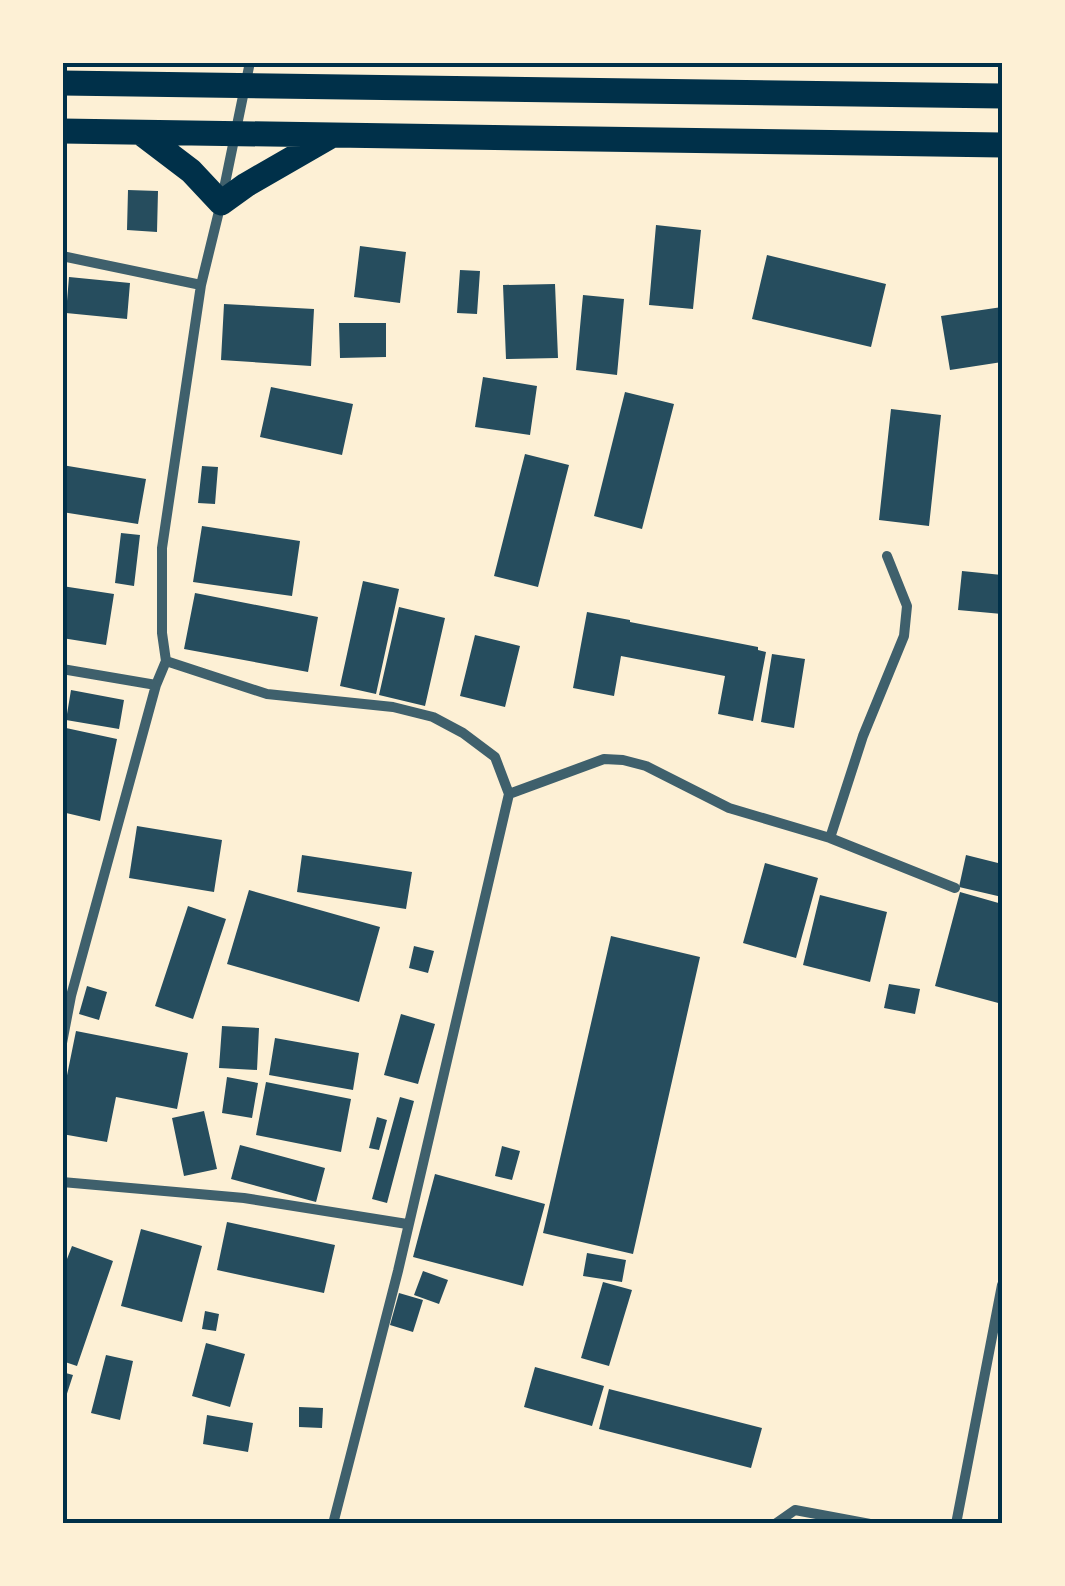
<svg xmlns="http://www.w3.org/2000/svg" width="1065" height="1586" font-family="Raleway,sans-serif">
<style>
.building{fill:#264d5e}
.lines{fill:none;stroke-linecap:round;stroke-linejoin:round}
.minor{stroke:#3f606c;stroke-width:10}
.trunk{stroke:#003049;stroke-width:25}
.neatline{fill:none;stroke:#003049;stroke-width:4}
</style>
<rect width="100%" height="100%" fill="#fdf0d5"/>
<path class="building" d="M 128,190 L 158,191 L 157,232 L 127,230 Z
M 656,225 L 701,230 L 693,309 L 649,305 Z
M 360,246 L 406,252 L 400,303 L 354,297 Z
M 767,255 L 886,284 L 871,347 L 752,319 Z
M 460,270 L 480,271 L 477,314 L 457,313 Z
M 69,277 L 130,283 L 127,319 L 66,313 Z
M 555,284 L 558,358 L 506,359 L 503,285 Z
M 583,295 L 624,299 L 617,375 L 576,370 Z
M 224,304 L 314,309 L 311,366 L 221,360 Z
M 1002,307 L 1002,362 L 950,370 L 941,316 Z
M 339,323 L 386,323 L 386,357 L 340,358 Z
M 483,377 L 537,386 L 530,435 L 475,427 Z
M 271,387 L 353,404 L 342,455 L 260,437 Z
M 625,392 L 674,404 L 642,529 L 594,516 Z
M 891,409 L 941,415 L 929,526 L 879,520 Z
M 525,454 L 569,465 L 538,587 L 494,576 Z
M 62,465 L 146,479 L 138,524 L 62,512 Z
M 202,466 L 218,467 L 215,504 L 198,503 Z
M 202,526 L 300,541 L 292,596 L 193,582 Z
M 121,533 L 140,535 L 134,586 L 115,583 Z
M 962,571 L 1002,575 L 1002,614 L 958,610 Z
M 363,581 L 399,589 L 376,694 L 340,686 Z
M 62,586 L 114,594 L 106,645 L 62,638 Z
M 195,593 L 318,617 L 308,672 L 184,649 Z
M 399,607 L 445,618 L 425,706 L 379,695 Z
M 587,612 L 630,620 L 630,622 L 758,647 L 758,650 L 766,652 L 753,721 L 718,714 L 725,676 L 621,656 L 614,696 L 573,688 Z
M 475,635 L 520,646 L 505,707 L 460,696 Z
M 772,654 L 805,659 L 794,728 L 761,722 Z
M 71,690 L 124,700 L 119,729 L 66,720 Z
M 66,728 L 117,739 L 100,821 L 62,812 L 62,747 Z
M 137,826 L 222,840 L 214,892 L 129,878 Z
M 302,855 L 412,872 L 406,909 L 297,892 Z
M 966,855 L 1002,864 L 1002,897 L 959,887 Z
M 765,863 L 818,878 L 796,958 L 743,943 Z
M 249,890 L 380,927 L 359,1002 L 227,964 Z
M 960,892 L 1002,904 L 1002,1004 L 935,986 Z
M 820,895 L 887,912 L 870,982 L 803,965 Z
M 188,906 L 226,919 L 193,1019 L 155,1006 Z
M 611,936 L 700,957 L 633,1254 L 543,1233 Z
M 414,946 L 434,951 L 428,973 L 409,968 Z
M 889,984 L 920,989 L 915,1014 L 884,1008 Z
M 87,986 L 107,992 L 99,1020 L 79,1014 Z
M 401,1014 L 435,1024 L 418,1084 L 384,1075 Z
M 222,1026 L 259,1028 L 257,1070 L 219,1068 Z
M 76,1031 L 188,1053 L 177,1109 L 116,1097 L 107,1142 L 62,1134 L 62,1100 Z
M 275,1038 L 359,1053 L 353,1090 L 269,1075 Z
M 227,1077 L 258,1083 L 252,1118 L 222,1113 Z
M 266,1082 L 351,1099 L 341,1152 L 256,1135 Z
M 400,1097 L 414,1101 L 387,1203 L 372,1199 Z
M 204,1111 L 217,1169 L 184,1176 L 172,1118 Z
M 377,1117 L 387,1120 L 379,1150 L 369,1148 Z
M 240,1145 L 325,1168 L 316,1202 L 231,1179 Z
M 502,1146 L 520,1151 L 512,1180 L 495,1176 Z
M 435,1174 L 545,1204 L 523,1286 L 413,1257 Z
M 227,1222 L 335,1245 L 324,1293 L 217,1270 Z
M 141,1229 L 202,1246 L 182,1322 L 121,1306 Z
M 72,1246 L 113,1261 L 77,1366 L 62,1361 L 62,1272 Z
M 587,1253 L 626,1260 L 622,1282 L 583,1276 Z
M 423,1271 L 448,1280 L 439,1304 L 414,1295 Z
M 603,1282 L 632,1290 L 609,1366 L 581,1358 Z
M 399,1293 L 423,1300 L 413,1332 L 390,1325 Z
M 205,1311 L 219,1314 L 216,1331 L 202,1329 Z
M 206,1343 L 245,1354 L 230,1407 L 192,1396 Z
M 106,1355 L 133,1361 L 120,1420 L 91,1413 Z
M 535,1367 L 604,1386 L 592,1426 L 524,1407 Z
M 62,1372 L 73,1375 L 63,1406 L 62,1406 Z
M 609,1389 L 762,1428 L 751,1468 L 599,1429 Z
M 299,1407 L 323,1408 L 322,1428 L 299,1427 Z
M 207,1415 L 253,1423 L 248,1452 L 203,1444 Z"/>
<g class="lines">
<path class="minor" d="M 62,256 L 201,285
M 166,661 L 267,694 L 393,707 L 433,717 L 463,733 L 495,757 L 509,794 L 398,1271 L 333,1524
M 62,669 L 156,685
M 509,794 L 604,759 L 623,760 L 646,766 L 729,808 L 830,838 L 955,888
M 830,838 L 863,736 L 904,636 L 907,606 L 887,556
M 62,1043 L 71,996 L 156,685 L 166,661 L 162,633 L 162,548 L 201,285 L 221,203 L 250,62
M 62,1182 L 244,1198 L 407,1224
M 775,1524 L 795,1510 L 870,1524
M 956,1524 L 1002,1285"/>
<path class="trunk" d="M 62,83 L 1002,96
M 62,131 L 1002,145
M 141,133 L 191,171 L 221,203 L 246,185 L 331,136"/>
</g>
<rect width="1065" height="1586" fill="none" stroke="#fdf0d5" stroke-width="130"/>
<rect x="65" y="65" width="935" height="1456" class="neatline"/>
</svg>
